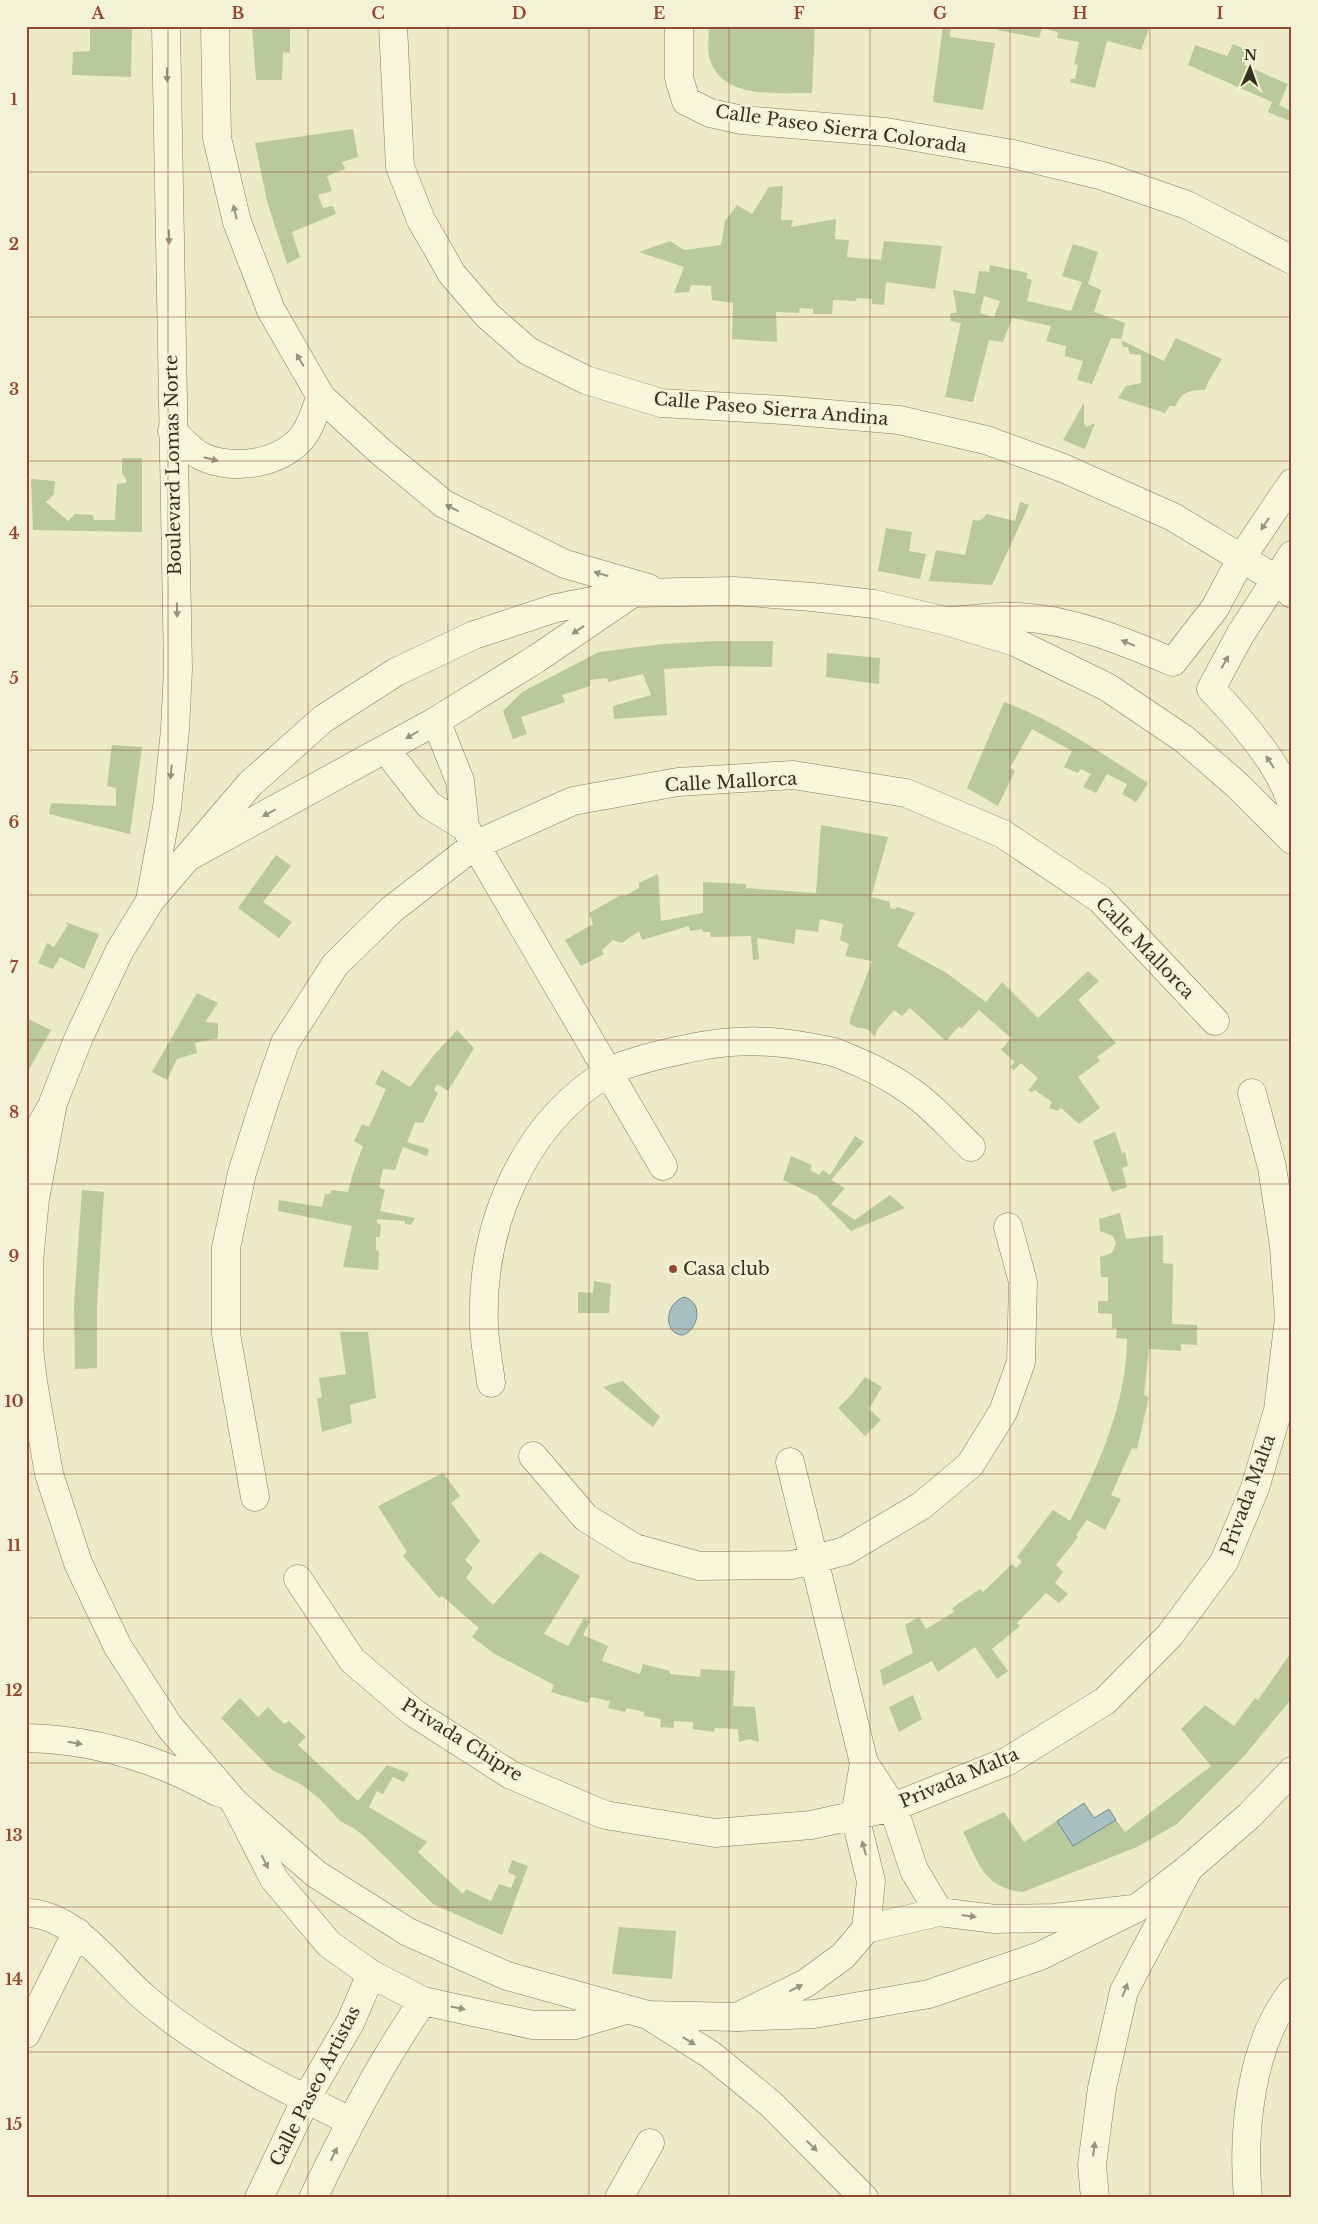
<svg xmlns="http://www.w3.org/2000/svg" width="1318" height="2224" font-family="'Libre Baskerville',serif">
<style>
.green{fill:#b9c99b;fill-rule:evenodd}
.water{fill:#a8c0bf;stroke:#6f8e8e}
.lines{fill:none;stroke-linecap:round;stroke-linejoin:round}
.minor-casing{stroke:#867d5d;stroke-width:29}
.tertiary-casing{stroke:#867d5d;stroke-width:29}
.minor{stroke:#f7f5da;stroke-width:28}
.tertiary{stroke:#f7f5da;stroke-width:28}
.oneway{fill:#98937d}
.grid{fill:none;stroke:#924831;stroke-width:1;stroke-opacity:0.55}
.poi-dot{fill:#924831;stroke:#f4f2d6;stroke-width:2}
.labels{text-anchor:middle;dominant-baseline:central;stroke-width:4.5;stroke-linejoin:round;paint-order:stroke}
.street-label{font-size:18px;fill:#383120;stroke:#f4f2d6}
.poi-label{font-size:18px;fill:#383120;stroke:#f4f2d6;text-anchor:start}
.neatline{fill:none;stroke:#924831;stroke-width:2}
.grid-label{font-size:16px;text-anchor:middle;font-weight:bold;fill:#924831}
</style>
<rect width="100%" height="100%" fill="#eceac7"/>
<path class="green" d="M 90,26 L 132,26 L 131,77 L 72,75 L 73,52 L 90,51 Z
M 252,26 L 290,26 L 290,53 L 283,52 L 282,80 L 256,80 Z
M 709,26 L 815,26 L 812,93 C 780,92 729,100 712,65 C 706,54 709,39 709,26 Z
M 943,26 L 951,26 L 950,37 L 995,43 L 983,110 L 933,102 Z
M 998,26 L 1119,26 L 1129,29 L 1130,26 L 1150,26 L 1141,50 L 1107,41 L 1095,88 L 1070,82 L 1071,79 L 1075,79 L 1078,65 L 1074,64 L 1079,42 L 1057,38 L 1058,32 L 1042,28 L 1039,38 L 997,30 Z
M 1233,44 L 1250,51 L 1244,65 L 1288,84 L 1279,105 L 1292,111 L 1292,122 L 1268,112 L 1272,102 L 1188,65 L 1195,45 L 1227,56 Z
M 353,129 L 358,157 L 342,162 L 345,169 L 327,176 L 332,191 L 318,195 L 323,208 L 333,206 L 336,214 L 292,232 L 300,257 L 287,264 L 267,201 L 255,143 Z
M 783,186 L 781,220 L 793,220 L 791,227 L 836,219 L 835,239 L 849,240 L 847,257 L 881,260 L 884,241 L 942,246 L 935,289 L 886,282 L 884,305 L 872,304 L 872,299 L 857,298 L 856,301 L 833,300 L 832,314 L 813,314 L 813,309 L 800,308 L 799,313 L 776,312 L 777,342 L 732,339 L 733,303 L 712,300 L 711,286 L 691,285 L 689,292 L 674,293 L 684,267 L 639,252 L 670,241 L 684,250 L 721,245 L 725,221 L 737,205 L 752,214 L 769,187 Z
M 1073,244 L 1098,252 L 1088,284 L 1101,290 L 1094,312 L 1125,323 L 1121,340 L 1164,361 L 1176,338 L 1222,359 L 1208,382 L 1205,390 C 1191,390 1181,391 1176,406 L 1170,406 L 1165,413 L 1118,398 L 1126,386 L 1141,383 L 1141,355 L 1130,354 L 1128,347 L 1123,347 L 1121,339 L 1111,338 L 1092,384 L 1077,380 L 1083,361 L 1065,356 L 1066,346 L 1046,341 L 1051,326 L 1012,318 L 1003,342 L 989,340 L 973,402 L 945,397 L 961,323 L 951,321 L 950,314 L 957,312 L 953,290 L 975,294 L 979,271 L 989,272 L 990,265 L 1028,273 L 1026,278 L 1032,280 L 1027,301 L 1071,311 L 1082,282 L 1062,276 ZM 984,296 L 1000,301 L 994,317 L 980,313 Z
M 1084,403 L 1084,423 L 1086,427 L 1095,423 L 1085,449 L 1063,440 Z
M 122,458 L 142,458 L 142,532 L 33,530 L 31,479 L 55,481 L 54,494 L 46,502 L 68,521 L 75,514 L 93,515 L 94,520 L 115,520 L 117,484 L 125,483 L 127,480 L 122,473 Z
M 1020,502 L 1029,505 L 992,585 L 929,581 L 936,550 L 965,555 L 973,520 C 979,521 983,521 986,514 L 1015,521 Z
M 886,528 L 912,532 L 909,551 L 926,554 L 920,579 L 878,571 Z
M 715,641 L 773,641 L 772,667 L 715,666 L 664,669 L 667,715 L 614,719 L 613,706 L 651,695 L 643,674 L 608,682 L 607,678 L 590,680 L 590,686 L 562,695 L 565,702 L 521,717 L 527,734 L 513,739 L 503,711 L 522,692 L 599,652 L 663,644 Z
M 827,653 L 880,658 L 879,684 L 826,677 Z
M 1004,702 C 1056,721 1101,753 1148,783 L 1136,802 L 1122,794 L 1127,784 L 1107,774 L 1096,793 L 1083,787 L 1091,774 L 1081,769 L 1078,773 L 1064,767 L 1072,751 L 1032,729 L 1010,768 L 1015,771 L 998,806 L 967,788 Z
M 112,745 L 142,747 L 130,834 L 49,814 L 51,803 L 116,806 L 116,788 L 107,786 Z
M 821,825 L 888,837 L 871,897 L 890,902 L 890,908 L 895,909 L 898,907 L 915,913 L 897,946 L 945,972 L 986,1002 L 1002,982 L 1038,1018 L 1088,971 L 1099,981 L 1078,1000 L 1116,1043 L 1097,1057 L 1100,1061 L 1078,1077 L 1100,1108 L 1079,1124 L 1061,1108 L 1057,1111 L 1049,1108 L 1052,1102 L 1035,1090 L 1032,1092 L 1028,1091 L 1038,1078 L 1021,1063 L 1014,1070 L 1010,1067 L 1015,1062 L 1001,1050 L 1011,1038 L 979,1010 L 962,1028 L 958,1027 L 946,1041 L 910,1008 L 902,1016 L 894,1010 L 877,1030 L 875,1037 L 867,1029 L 856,1027 L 850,1024 L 850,1019 L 872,961 L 845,956 L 849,944 L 840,940 L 843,924 L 820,919 L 818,932 L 796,929 L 794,944 L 757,938 L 759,959 L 753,960 L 751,936 L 711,937 L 710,932 L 703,932 L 702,929 L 690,931 L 689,926 L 642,940 L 639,931 L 622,943 L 613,940 L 602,950 L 604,954 L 581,966 L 565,940 L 593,924 L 589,913 L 621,895 L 624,896 L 639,888 L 639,883 L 658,874 L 661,921 L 703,913 L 703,882 L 746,884 L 746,888 L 816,893 Z
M 276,855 L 291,866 L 263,902 L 292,922 L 279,938 L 238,908 Z
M 65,922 L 99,934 L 84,969 L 60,957 L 53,969 L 38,963 L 47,943 L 54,947 L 68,925 Z
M 197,993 L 218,1003 L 205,1022 L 218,1023 L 218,1038 L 195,1043 L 197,1053 L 177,1059 L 167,1080 L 152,1072 Z
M 26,1018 L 51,1030 L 26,1075 Z
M 457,1030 L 474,1048 L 448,1091 L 437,1084 L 434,1090 L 438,1093 L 423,1123 L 415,1122 L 407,1142 L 429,1149 L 427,1156 L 403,1147 L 395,1170 L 383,1169 L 379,1187 L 385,1190 L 380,1211 L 415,1218 L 411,1225 L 405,1224 L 405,1221 L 377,1219 L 377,1223 L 381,1225 L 380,1237 L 376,1237 L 376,1250 L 379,1251 L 378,1270 L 343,1267 L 352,1226 L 278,1211 L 279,1200 L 322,1207 L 325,1194 L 330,1194 L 331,1190 L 348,1192 L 353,1173 L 363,1146 L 354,1141 L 362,1124 L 369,1127 L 386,1089 L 375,1084 L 382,1070 L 410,1087 L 434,1055 Z
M 1115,1132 L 1122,1153 L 1125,1152 L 1128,1166 L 1122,1168 L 1127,1187 L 1112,1192 L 1093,1141 Z
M 855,1136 L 864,1142 L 831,1180 L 845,1188 L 831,1204 L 855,1220 L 890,1195 L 905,1208 L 851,1231 L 817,1196 L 783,1180 L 791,1156 L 812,1165 L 810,1170 L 819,1175 L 823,1170 L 830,1175 Z
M 82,1190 L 104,1192 L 97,1305 L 97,1368 L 75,1369 L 74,1304 Z
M 1120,1213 L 1126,1239 L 1163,1235 L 1163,1263 L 1173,1264 L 1172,1324 L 1197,1325 L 1197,1345 L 1181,1344 L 1181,1351 L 1149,1349 L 1144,1395 L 1149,1397 L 1137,1449 L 1132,1448 L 1111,1495 L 1121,1499 L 1105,1530 L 1087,1520 L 1076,1535 L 1078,1537 L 1056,1565 L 1063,1572 L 1055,1583 L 1068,1594 L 1059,1603 L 1046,1593 L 1017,1623 L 1020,1626 L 992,1649 L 1008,1671 L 997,1679 L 975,1647 L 938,1672 L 932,1661 L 883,1686 L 880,1670 L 913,1653 L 905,1625 L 919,1617 L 926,1629 L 954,1612 L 952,1608 L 980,1589 L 983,1592 L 1012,1564 L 1016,1568 L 1022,1562 L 1017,1557 L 1053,1510 L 1070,1521 C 1099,1466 1127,1401 1127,1339 L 1116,1338 L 1117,1328 L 1112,1328 L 1112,1314 L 1098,1313 L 1098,1301 L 1108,1301 L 1108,1277 L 1101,1277 L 1100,1257 L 1112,1253 L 1116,1243 L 1113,1236 L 1100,1231 L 1099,1219 Z
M 594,1281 L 611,1284 L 609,1313 L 578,1313 L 578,1292 L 593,1293 Z
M 340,1332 L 368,1332 L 376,1398 L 350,1405 L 352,1423 L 322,1432 L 317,1399 L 322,1397 L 319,1378 L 346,1374 Z
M 865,1377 L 882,1387 L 869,1409 L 881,1420 L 865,1436 L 838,1408 L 852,1394 Z
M 623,1381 L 660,1417 L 653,1427 L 603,1387 Z
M 443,1473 L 460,1496 L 451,1503 L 480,1541 L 465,1560 L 473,1568 L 466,1578 L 493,1605 L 540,1552 L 580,1576 L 544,1634 L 568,1646 L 584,1618 L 590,1621 L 583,1635 L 608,1646 L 602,1661 L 640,1674 L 643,1664 L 670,1671 L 670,1674 L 700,1677 L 701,1669 L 735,1671 L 733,1706 L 755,1707 L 759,1742 L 750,1739 L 739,1742 L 738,1729 L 715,1728 L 714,1732 L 693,1729 L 693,1722 L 674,1721 L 674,1728 L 660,1727 L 661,1719 L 644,1716 L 644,1712 L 627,1708 L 625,1712 L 608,1708 L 610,1701 L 591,1697 L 588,1703 L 551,1692 L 554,1685 L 495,1654 L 472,1637 L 479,1628 L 442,1596 L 439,1598 L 403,1556 L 407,1552 L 378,1506 Z
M 1292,1651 L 1292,1698 L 1245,1755 L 1177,1824 L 1137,1847 L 1023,1892 C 983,1887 980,1865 963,1832 L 1004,1812 L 1024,1842 L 1057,1821 L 1073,1846 L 1116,1820 L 1125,1832 L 1211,1766 L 1181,1729 L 1205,1705 L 1234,1726 L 1255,1698 L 1258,1700 Z
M 913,1695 L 922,1719 L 899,1732 L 889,1707 Z
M 240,1698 L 258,1717 L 268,1707 L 284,1724 L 289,1721 L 306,1737 L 298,1745 L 358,1801 L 387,1765 L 409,1773 L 404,1782 L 393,1777 L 383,1794 L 377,1791 L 369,1807 L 427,1842 L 418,1852 L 463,1894 L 466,1889 L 491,1901 L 499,1884 L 511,1888 L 516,1876 L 508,1872 L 512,1860 L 528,1866 L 502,1935 L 433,1904 L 367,1839 L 355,1829 L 340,1821 L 319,1798 L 302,1785 L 272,1770 L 221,1718 Z
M 619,1927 L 676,1931 L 672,1979 L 612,1974 Z"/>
<path class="water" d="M 685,1297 C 708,1306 693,1336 681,1335 C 662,1332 666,1301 685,1297 Z
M 1084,1803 L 1094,1818 L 1109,1809 L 1116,1820 L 1073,1846 L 1057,1821 Z"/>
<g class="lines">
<g class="minor-casing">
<path id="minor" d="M 393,26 L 400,167 L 421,220 L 452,274 L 488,316 L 528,351 L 586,380 L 661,403 L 783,410 L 899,420 L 986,440 L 1063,468 L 1173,517 L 1276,579 L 1292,594
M 679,26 L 679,78 L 686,101 L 710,113 L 742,120 L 886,132 L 1013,154 L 1103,176 L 1187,205 L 1292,260
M 1292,555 L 1240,635 L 1211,689 C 1239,718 1282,766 1292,806
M 950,621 C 972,620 996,615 1019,617 C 1073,620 1123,641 1173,662 L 1215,608 L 1242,557 L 1292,483
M 436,721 L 460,781 L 465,827 L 663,1166
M 386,750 L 429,805 L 465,827
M 188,857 L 436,721 L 536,659 L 633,593
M 26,1152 L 49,1111
M 491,1383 C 489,1365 485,1346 484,1327 C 480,1229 521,1126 607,1073 C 623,1063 667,1053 686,1049 C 730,1039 769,1039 814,1048 C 822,1050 831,1050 839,1054 C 865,1064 891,1077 913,1093 C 934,1108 952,1129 971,1147
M 533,1456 L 586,1518 L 635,1548 L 699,1566 L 792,1565 L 845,1551 L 921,1506 L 970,1465 L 1003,1412 L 1021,1362 L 1023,1282 L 1008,1227
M 790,1462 L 864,1763 L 893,1807 L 914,1870 L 939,1912
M 255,1497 L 226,1334 L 226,1248 L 242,1173 L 265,1100 L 285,1043 L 335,965 L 391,910 L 475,845 L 573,801 L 678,782 L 793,775 L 906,793 L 1003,834 L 1100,899 L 1215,1021
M 298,1579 L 352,1660 L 414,1713 L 511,1775 L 605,1815 L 715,1833 L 811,1825 L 893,1807 L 1008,1761 L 1105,1701 L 1170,1635 L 1224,1562 L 1255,1488 L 1278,1410 L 1289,1318 L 1284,1246 L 1272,1167 L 1252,1093
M 864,1763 L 855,1816 L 871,1881 L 866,1929
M 235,1803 L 274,1879 L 329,1944 L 371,1974 L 423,2001 L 533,2025 L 575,2025 L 625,2010
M 26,1913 C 74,1913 111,1969 145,1998 C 205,2050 279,2086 350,2121
M 648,2015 L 711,2055 L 771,2104 L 864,2198
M 737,2017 L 806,1983 L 843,1956 L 866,1929 L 939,1912 L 995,1919 L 1053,1918 L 1133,1909
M 26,2034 L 77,1932
M 259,2198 L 306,2099 L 351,2021 L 371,1974
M 313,2198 C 346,2130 380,2063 423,2001
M 619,2198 L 650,2143
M 1095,2198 L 1092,2165 L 1102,2088 L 1124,1991 L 1189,1868
M 1248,2198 C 1242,2133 1250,2045 1292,1992"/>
</g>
<g class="tertiary-casing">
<path id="tertiary" d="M 215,26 L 217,138 L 237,222 L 271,310 L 321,397 L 381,452 L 444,504 L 565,564 L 648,588
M 172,431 C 181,439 191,451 201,456 C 233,472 286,464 306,432 C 312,422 316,408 321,397
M 1292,840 L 1237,785 L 1184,739 L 1107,687 L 1015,642 L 946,621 L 874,604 L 812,597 L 734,591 L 633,593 L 556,608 L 474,635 L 396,672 L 323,719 L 250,784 L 150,901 L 120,950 L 79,1037 L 53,1103 L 35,1199 L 29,1262 L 29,1348 L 33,1382 L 49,1474 L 78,1563 L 118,1647 L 169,1726 L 235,1803 L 316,1874 L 408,1932 L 507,1976 L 648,2015 L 737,2017 L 814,2014 L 929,1994 L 1040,1956 L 1137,1908 L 1189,1868 L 1250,1815 L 1292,1771
M 150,900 L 167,808 L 175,730 L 178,669 L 166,26
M 26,1738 C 74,1739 124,1750 168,1768 C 186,1775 203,1785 220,1793"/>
</g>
<use href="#minor" class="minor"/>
<use href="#tertiary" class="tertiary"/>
</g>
<defs><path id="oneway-solid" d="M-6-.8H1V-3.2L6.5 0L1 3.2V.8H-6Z" transform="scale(1.25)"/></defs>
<g class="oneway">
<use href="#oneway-solid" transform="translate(167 75) rotate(89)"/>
<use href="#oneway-solid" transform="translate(235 212) rotate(-103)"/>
<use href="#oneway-solid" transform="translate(169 237) rotate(89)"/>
<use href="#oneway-solid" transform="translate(300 360) rotate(-120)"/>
<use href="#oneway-solid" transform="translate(211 459) rotate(14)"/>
<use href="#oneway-solid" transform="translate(452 508) rotate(-154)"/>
<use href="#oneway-solid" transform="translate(1265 524) rotate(124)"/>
<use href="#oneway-solid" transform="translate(601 574) rotate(-164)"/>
<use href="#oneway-solid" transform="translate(177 610) rotate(89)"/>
<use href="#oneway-solid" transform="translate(578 630) rotate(146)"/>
<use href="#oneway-solid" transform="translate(1128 643) rotate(-157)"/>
<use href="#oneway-solid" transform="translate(1225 662) rotate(-61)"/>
<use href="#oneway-solid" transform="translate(412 735) rotate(150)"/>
<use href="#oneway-solid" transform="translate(1270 762) rotate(-123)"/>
<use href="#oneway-solid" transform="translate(171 772) rotate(96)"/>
<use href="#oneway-solid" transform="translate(269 813) rotate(152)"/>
<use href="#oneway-solid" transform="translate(75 1743) rotate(9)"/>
<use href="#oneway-solid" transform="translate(864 1848) rotate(-105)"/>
<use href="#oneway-solid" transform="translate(265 1862) rotate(63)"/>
<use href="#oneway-solid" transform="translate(969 1916) rotate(7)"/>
<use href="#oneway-solid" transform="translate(796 1988) rotate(-26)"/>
<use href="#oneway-solid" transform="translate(1125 1990) rotate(-69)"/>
<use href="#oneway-solid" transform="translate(458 2008) rotate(12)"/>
<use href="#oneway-solid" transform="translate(689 2041) rotate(32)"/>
<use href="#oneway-solid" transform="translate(812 2146) rotate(45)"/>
<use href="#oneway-solid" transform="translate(1094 2149) rotate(-83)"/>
<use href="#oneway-solid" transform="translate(334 2154) rotate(-64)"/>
</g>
<path class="grid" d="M 168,26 L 168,2198M 308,26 L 308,2198M 448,26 L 448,2198M 589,26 L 589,2198M 729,26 L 729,2198M 870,26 L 870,2198M 1010,26 L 1010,2198M 1150,26 L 1150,2198M 26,172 L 1292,172M 26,317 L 1292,317M 26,461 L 1292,461M 26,606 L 1292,606M 26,750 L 1292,750M 26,895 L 1292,895M 26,1040 L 1292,1040M 26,1184 L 1292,1184M 26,1329 L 1292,1329M 26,1474 L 1292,1474M 26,1618 L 1292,1618M 26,1763 L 1292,1763M 26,1907 L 1292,1907M 26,2052 L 1292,2052"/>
<circle class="poi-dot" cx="673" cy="1269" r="5"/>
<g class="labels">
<g class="street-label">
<text transform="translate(841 129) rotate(8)">Calle Paseo Sierra Colorada</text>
<text transform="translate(771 409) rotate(5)">Calle Paseo Sierra Andina</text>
<text transform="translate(173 465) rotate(-91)">Boulevard Lomas Norte</text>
<text transform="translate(731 782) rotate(-3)">Calle Mallorca</text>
<text transform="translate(1145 948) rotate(46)">Calle Mallorca</text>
<text transform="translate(1248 1495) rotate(-70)">Privada Malta</text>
<text transform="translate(462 1740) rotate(32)">Privada Chipre</text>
<text transform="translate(959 1778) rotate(-23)">Privada Malta</text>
<text transform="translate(315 2086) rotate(-63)">Calle Paseo Artistas</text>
</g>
<g class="poi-label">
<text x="683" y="1269">Casa club</text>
</g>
</g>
<rect width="1318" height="2224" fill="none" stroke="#f4f2d6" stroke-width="55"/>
<g transform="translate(1250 68) rotate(2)" stroke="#f4f2d6" stroke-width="4" paint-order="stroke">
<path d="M0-4L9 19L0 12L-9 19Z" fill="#383120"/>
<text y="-8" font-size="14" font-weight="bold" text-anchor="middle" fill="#383120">N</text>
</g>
<rect x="28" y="28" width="1262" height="2168" class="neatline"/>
<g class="grid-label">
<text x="98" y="19">A</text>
<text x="238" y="19">B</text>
<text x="378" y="19">C</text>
<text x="519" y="19">D</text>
<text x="659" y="19">E</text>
<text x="799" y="19">F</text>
<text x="940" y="19">G</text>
<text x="1080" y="19">H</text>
<text x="1220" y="19">I</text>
<text x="14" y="105">1</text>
<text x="14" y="250">2</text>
<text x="14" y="395">3</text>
<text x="14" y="539">4</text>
<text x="14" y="684">5</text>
<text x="14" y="828">6</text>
<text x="14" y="973">7</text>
<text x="14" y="1118">8</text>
<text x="14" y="1262">9</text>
<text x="14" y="1407">10</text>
<text x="14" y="1551">11</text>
<text x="14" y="1696">12</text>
<text x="14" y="1841">13</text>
<text x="14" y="1985">14</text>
<text x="14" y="2130">15</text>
</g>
</svg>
